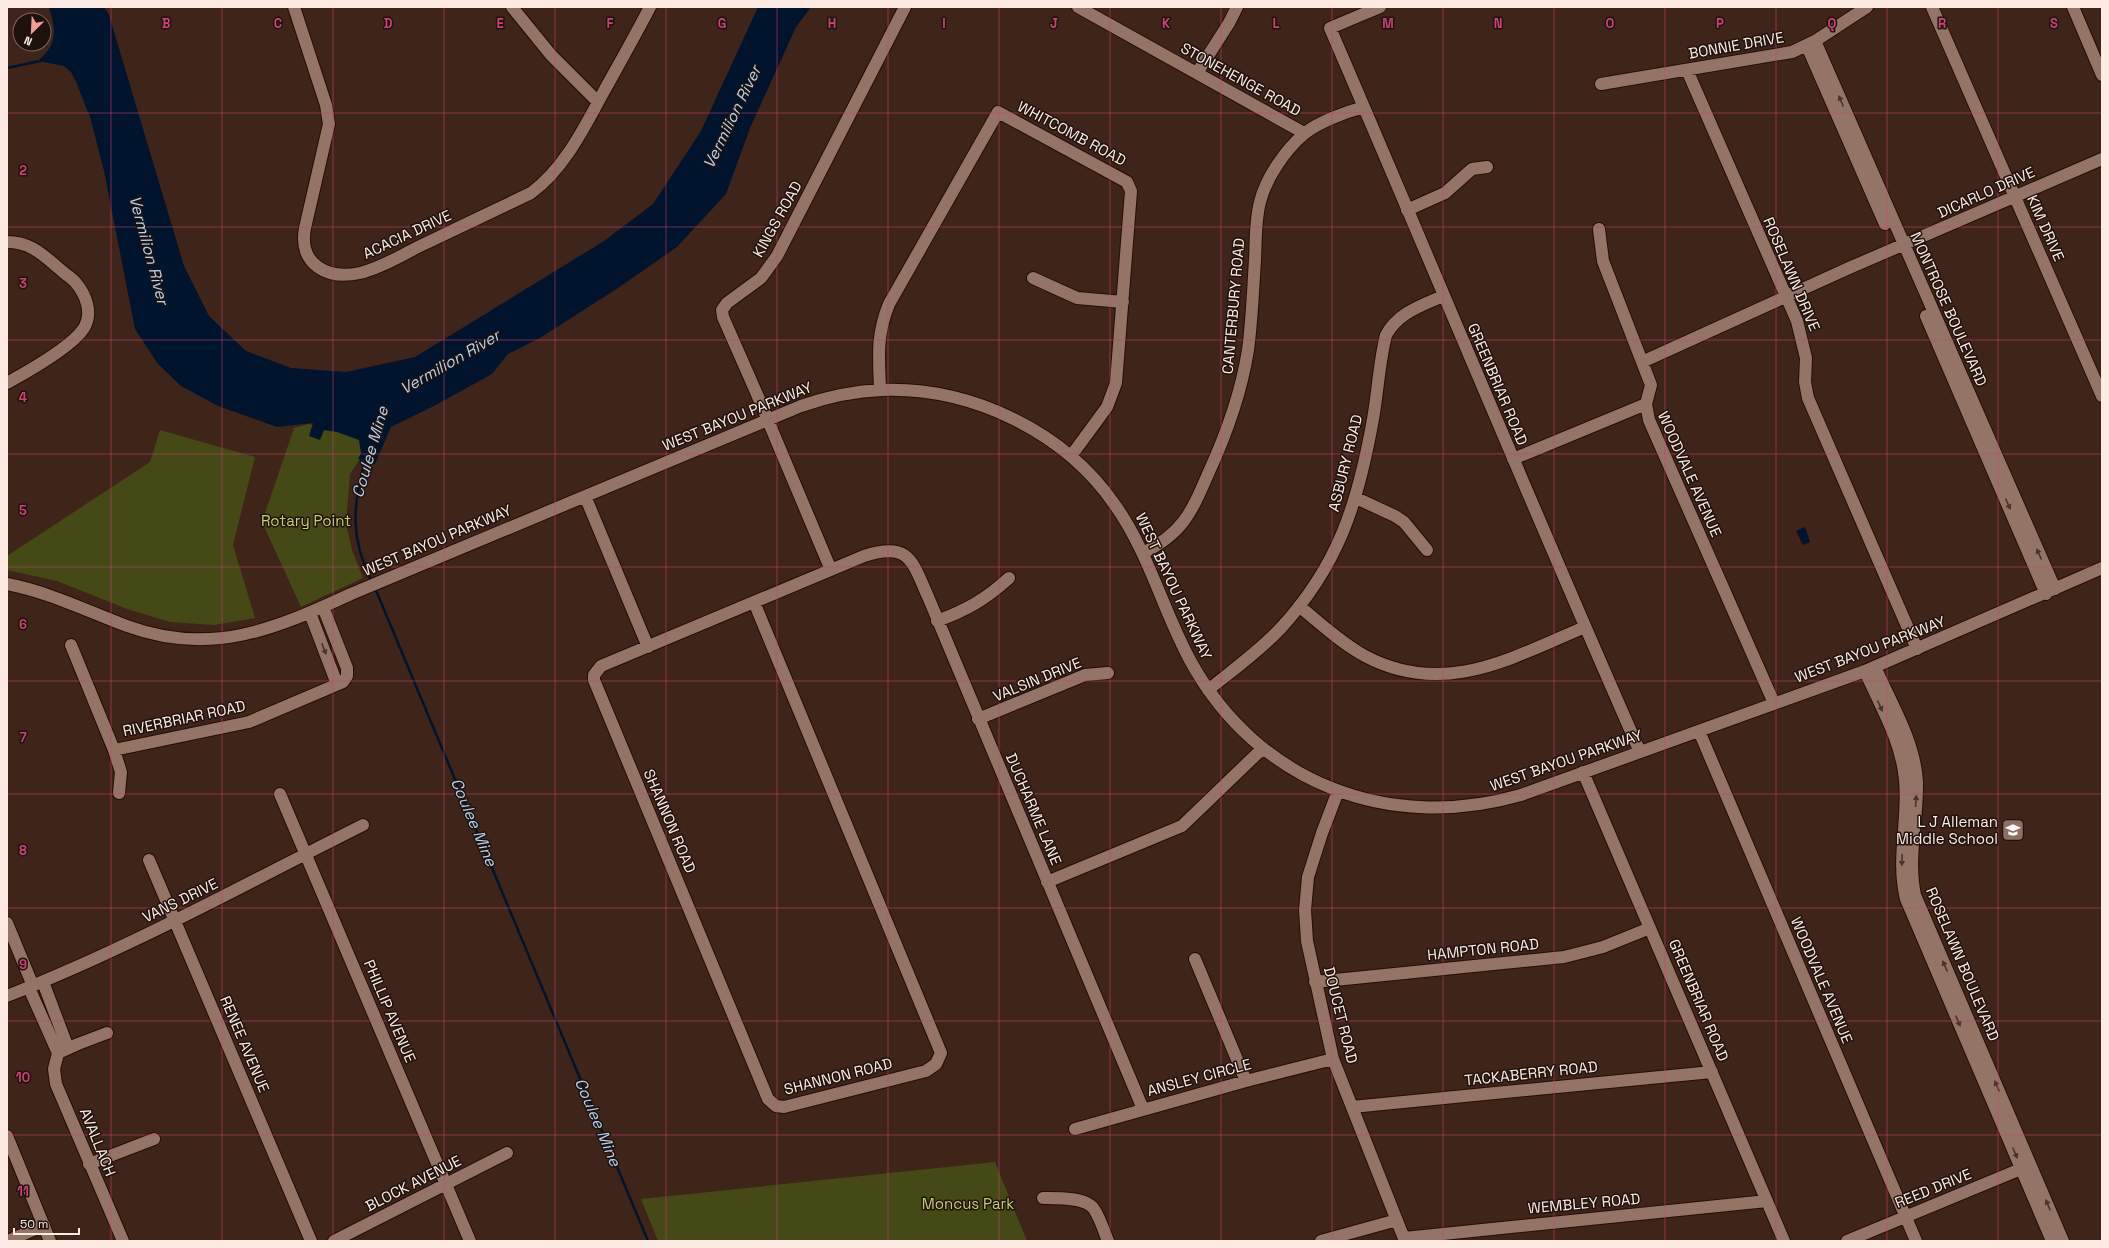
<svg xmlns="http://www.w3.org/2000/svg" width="2109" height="1248" font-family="'Space Grotesk',sans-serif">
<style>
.green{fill:#444915}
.water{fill:#00142d}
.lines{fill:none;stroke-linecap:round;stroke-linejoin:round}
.stream{stroke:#00142d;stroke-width:2.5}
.minor-casing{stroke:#250e04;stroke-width:14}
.minor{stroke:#947466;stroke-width:12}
.oneway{fill:#47342c}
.grid{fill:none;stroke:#ce4276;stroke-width:1;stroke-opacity:0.55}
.labels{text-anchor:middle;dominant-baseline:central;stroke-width:3;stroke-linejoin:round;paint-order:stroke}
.street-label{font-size:15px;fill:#feece4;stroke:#1e120d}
.park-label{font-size:15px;fill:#c7d269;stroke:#1e120d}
.poi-label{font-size:15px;fill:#feece4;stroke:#1e120d;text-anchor:end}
.water-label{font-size:16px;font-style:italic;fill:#b5d2f0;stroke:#1e120d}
.grid-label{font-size:13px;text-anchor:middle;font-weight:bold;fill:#ce4276;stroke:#1e120d;stroke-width:3;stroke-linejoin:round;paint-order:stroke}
</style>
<rect width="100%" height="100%" fill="#3f2519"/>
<path class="green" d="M 309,424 L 362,438 L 364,453 L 350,474 L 346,524 L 352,550 L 363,578 L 301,607 L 262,522 L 294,428 Z
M 160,430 L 255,457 L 233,545 L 255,618 L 214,625 L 170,622 L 127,609 L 57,581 L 7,570 L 7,556 L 150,462 Z
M 995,1162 L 1027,1241 L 658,1241 L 641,1199 Z"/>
<path class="water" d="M 49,7 L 104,7 L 109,15 L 184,266 L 209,316 L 246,351 L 291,368 L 346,372 L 415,357 L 604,241 L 653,204 L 701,131 L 758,7 L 811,7 L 796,27 L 750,128 L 726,194 L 677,247 L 618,288 L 540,338 L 508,354 L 492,374 L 434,406 L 391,427 L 375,464 L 358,459 L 361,453 L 359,440 L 337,432 L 324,430 L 320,440 L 309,436 L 313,423 L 277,427 L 218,406 L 181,386 L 158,364 L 135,329 L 104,171 L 90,117 L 76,82 L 71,72 L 64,66 L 38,61 C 58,43 56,31 49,7 Z
M 1805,527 L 1810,542 L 1803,545 L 1796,531 Z"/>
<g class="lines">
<path class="stream" d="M 7,68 L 40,61
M 366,459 C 352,504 350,539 372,582
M 375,588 L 648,1241"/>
<g class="minor-casing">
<path id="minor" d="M 294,7 L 326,105 L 329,124 L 305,228 C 298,265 328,280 360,273 C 381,268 400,256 418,247 C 456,229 493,211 531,193 C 564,169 584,128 603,93 C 619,64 635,36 650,7
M 512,7 L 551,55 L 598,102
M 1078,7 L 1304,133
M 1380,7 L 1330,28 C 1434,269 1534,512 1640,752
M 1932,7 L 2102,396
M 2073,7 L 2102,75
M 1815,41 L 2055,589
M 1807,46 L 1885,224
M 1687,70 L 1797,321 L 1806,358 L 1805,382 L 1808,398 L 1917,649
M 1197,73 L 1229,23 L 1237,7
M 1601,84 L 1792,52 L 1815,41 L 1867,7
M 1407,210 L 1445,193 L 1472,169 L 1487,167
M 1599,229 L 1603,261 L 1651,385 L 1646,404 L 1649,420 L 1774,703
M 7,242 C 32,242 44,256 62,271 C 66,275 72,278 76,283 C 86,295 93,313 84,328 C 72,347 27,372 7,383
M 1033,278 L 1077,298 L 1123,302
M 1926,316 L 2046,594
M 1642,362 L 1849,268 L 2102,159
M 880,390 C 879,357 876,336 889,304 L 998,112 L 1127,182 L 1131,191 L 1116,383 L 1107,407 L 1071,456
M 1513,459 L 1646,404
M 585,496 L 648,647
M 1356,498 L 1395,516 L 1404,522 L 1427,550
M 1143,553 C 1183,533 1191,513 1208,474 C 1227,433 1241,394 1248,350 C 1252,320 1253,290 1255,260 C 1256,241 1255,221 1260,202 C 1266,178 1285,150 1304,134 C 1318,122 1346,112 1364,107
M 831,570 L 756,392 L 723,317 L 722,310 L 727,303 L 761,278 L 777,256 L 905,7
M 7,584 C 49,592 87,611 127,626 C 211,657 275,629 351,594 L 801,406 C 827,397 854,391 882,390 C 971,387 1064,431 1115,505 C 1149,553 1163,611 1191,662 C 1258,783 1389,833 1521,795 L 1865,671 L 2102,568
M 754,602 L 941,1053 L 936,1064 L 926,1071 L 784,1107 L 776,1106 L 768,1099 L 594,680 L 594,675 L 601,666 L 864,556 C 911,541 912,562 929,599 L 1143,1109
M 1299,606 C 1320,623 1341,643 1365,656 C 1444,698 1511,658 1585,627
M 310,613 L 337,684
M 937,621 C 967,610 986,599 1009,578
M 71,645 L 114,750 L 121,772 L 119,793
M 1875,667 C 1891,703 1915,742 1917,782 C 1918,820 1907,857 1915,895 L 2063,1241
M 1865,671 C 1880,705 1902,742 1905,780 C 1909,819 1896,859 1906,899 L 2052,1241
M 1208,690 C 1233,670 1258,652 1280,629 C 1339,565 1358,503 1373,419 C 1378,391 1379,363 1386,335 C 1398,313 1420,306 1443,296
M 978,719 L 1085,675 L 1108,673
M 1699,731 L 1916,1241
M 114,750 L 249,722 L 343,682 L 347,676 L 347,668 L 323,607
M 1583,772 L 1784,1241
M 1338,791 L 1322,833 L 1308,877 L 1305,910 L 1307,941 L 1333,1059 L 1405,1241
M 280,794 L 470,1241
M 149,860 L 311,1241
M 1047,882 L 1182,826 L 1263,748
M 7,923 L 33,986
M 1195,959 L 1246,1081
M 43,982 L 68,1048
M 1315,982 L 1564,957 L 1603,947 L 1650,928
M 29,988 L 58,1053
M 7,996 C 130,948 245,884 363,825
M 107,1033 L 78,1044 L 58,1053 L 54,1069 L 56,1084 L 123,1241
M 1352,1107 L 1712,1072
M 1075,1129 L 1246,1081 L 1333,1059
M 7,1136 L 50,1241
M 89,1164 L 154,1139
M 1043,1198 C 1056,1198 1086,1197 1094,1209 C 1100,1218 1104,1231 1108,1241
M 1404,1238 L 1767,1201
M 8,1241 L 44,1225
M 334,1241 L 507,1153
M 1321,1241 L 1397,1220
M 1847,1241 L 2028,1166"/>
</g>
<use href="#minor" class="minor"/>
</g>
<defs><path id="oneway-solid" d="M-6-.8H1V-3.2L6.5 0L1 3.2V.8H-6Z"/></defs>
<g class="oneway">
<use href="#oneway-solid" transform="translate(1841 101) rotate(-113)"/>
<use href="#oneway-solid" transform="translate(2008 504) rotate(66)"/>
<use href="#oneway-solid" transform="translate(2039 554) rotate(-114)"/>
<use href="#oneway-solid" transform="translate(324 649) rotate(69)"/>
<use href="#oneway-solid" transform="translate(1880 706) rotate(66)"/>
<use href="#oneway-solid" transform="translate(1916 801) rotate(-86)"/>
<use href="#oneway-solid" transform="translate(1902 860) rotate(92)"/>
<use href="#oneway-solid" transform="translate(1945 966) rotate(-114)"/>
<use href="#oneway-solid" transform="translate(1958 1021) rotate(67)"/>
<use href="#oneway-solid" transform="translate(1997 1086) rotate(-113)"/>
<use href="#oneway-solid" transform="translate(2015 1153) rotate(67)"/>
<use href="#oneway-solid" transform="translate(2048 1205) rotate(-113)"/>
</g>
<path class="grid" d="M 111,7 L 111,1241M 222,7 L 222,1241M 333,7 L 333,1241M 444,7 L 444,1241M 555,7 L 555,1241M 666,7 L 666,1241M 777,7 L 777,1241M 888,7 L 888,1241M 999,7 L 999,1241M 1110,7 L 1110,1241M 1221,7 L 1221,1241M 1332,7 L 1332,1241M 1443,7 L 1443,1241M 1554,7 L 1554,1241M 1665,7 L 1665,1241M 1776,7 L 1776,1241M 1887,7 L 1887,1241M 1998,7 L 1998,1241M 7,113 L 2102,113M 7,227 L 2102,227M 7,340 L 2102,340M 7,454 L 2102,454M 7,567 L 2102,567M 7,681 L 2102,681M 7,794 L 2102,794M 7,908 L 2102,908M 7,1021 L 2102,1021M 7,1135 L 2102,1135"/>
<defs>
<g id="school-square" transform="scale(1.15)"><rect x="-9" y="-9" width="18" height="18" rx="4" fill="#8d6e63" stroke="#1e120d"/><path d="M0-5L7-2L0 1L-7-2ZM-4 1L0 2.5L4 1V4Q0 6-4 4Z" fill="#fff"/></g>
</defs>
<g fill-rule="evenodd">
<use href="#school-square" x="2013" y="830"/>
</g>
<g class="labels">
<g class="street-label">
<text transform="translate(1736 45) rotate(-10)">BONNIE DRIVE</text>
<text transform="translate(1241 79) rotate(29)">STONEHENGE ROAD</text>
<text transform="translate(1072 133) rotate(28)">WHITCOMB ROAD</text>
<text transform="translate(1986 192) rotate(-24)">DICARLO DRIVE</text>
<text transform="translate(777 219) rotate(-61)">KINGS ROAD</text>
<text transform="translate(2046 228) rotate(66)">KIM DRIVE</text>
<text transform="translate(407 234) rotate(-25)">ACACIA DRIVE</text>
<text transform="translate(1792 274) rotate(67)">ROSELAWN DRIVE</text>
<text transform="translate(1233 306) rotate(-85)">CANTERBURY ROAD</text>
<text transform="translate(1949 309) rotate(66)">MONTROSE BOULEVARD</text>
<text transform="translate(1498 384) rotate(67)">GREENBRIAR ROAD</text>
<text transform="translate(737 416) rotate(-22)">WEST BAYOU PARKWAY</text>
<text transform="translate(1345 463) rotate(-76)">ASBURY ROAD</text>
<text transform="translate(1690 474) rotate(66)">WOODVALE AVENUE</text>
<text transform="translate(437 540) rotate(-23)">WEST BAYOU PARKWAY</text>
<text transform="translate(1174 586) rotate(65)">WEST BAYOU PARKWAY</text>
<text transform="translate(1870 649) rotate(-21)">WEST BAYOU PARKWAY</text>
<text transform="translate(1037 679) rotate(-22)">VALSIN DRIVE</text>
<text transform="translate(184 718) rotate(-12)">RIVERBRIAR ROAD</text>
<text transform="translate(1566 760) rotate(-19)">WEST BAYOU PARKWAY</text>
<text transform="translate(1034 809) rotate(67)">DUCHARME LANE</text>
<text transform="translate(670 821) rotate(67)">SHANNON ROAD</text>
<text transform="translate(180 900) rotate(-26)">VANS DRIVE</text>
<text transform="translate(1483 949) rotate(-6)">HAMPTON ROAD</text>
<text transform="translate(1963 964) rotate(67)">ROSELAWN BOULEVARD</text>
<text transform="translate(1822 980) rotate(67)">WOODVALE AVENUE</text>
<text transform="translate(1699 1000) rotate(67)">GREENBRIAR ROAD</text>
<text transform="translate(390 1011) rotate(67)">PHILLIP AVENUE</text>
<text transform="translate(1341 1015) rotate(76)">DOUCET ROAD</text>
<text transform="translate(245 1044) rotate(67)">RENEE AVENUE</text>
<text transform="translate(1531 1073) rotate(-6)">TACKABERRY ROAD</text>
<text transform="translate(838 1076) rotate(-14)">SHANNON ROAD</text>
<text transform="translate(1199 1077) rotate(-15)">ANSLEY CIRCLE</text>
<text transform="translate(98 1142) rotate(68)">AVALLACH</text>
<text transform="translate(413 1183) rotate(-27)">BLOCK AVENUE</text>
<text transform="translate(1933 1188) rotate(-22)">REED DRIVE</text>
<text transform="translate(1584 1203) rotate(-5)">WEMBLEY ROAD</text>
</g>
<g class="park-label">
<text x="306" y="520">Rotary Point</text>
<text x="968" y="1203">Moncus Park</text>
</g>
<g class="poi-label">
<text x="1998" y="821">L J Alleman<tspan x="1998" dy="17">Middle School</tspan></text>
</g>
<g class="water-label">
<text transform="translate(732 117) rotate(-64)">Vermilion River</text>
<text transform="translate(149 250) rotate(75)">Vermilion River</text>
<text transform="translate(450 362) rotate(-30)">Vermilion River</text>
<text transform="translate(370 452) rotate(-74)">Coulee Mine</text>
<text transform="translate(474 822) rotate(67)">Coulee Mine</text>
<text transform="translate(598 1122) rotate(67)">Coulee Mine</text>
</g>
</g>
<g class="grid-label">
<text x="166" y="28">B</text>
<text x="278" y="28">C</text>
<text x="388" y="28">D</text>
<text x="500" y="28">E</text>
<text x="610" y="28">F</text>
<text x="722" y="28">G</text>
<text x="832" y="28">H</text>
<text x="944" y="28">I</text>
<text x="1054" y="28">J</text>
<text x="1166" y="28">K</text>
<text x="1276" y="28">L</text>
<text x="1388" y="28">M</text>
<text x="1498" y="28">N</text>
<text x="1610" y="28">O</text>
<text x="1720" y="28">P</text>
<text x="1832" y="28">Q</text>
<text x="1942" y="28">R</text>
<text x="2054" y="28">S</text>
<text x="23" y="175">2</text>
<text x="23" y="288">3</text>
<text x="23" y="402">4</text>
<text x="23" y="515">5</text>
<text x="23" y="629">6</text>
<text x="23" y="742">7</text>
<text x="23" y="855">8</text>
<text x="23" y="969">9</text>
<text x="23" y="1082">10</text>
<text x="23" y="1196">11</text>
</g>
<rect width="2109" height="1248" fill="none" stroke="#feece4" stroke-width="16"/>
<g transform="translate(32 32) rotate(204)"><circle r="19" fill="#1e120d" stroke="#786963"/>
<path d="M0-3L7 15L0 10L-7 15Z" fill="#f59c95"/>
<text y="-6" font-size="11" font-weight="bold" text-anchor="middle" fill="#feece4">N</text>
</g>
<path d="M14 1228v6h65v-6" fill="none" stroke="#feece4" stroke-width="2"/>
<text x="20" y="1228" font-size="12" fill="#feece4" stroke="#1e120d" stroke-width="3" paint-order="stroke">50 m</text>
</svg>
